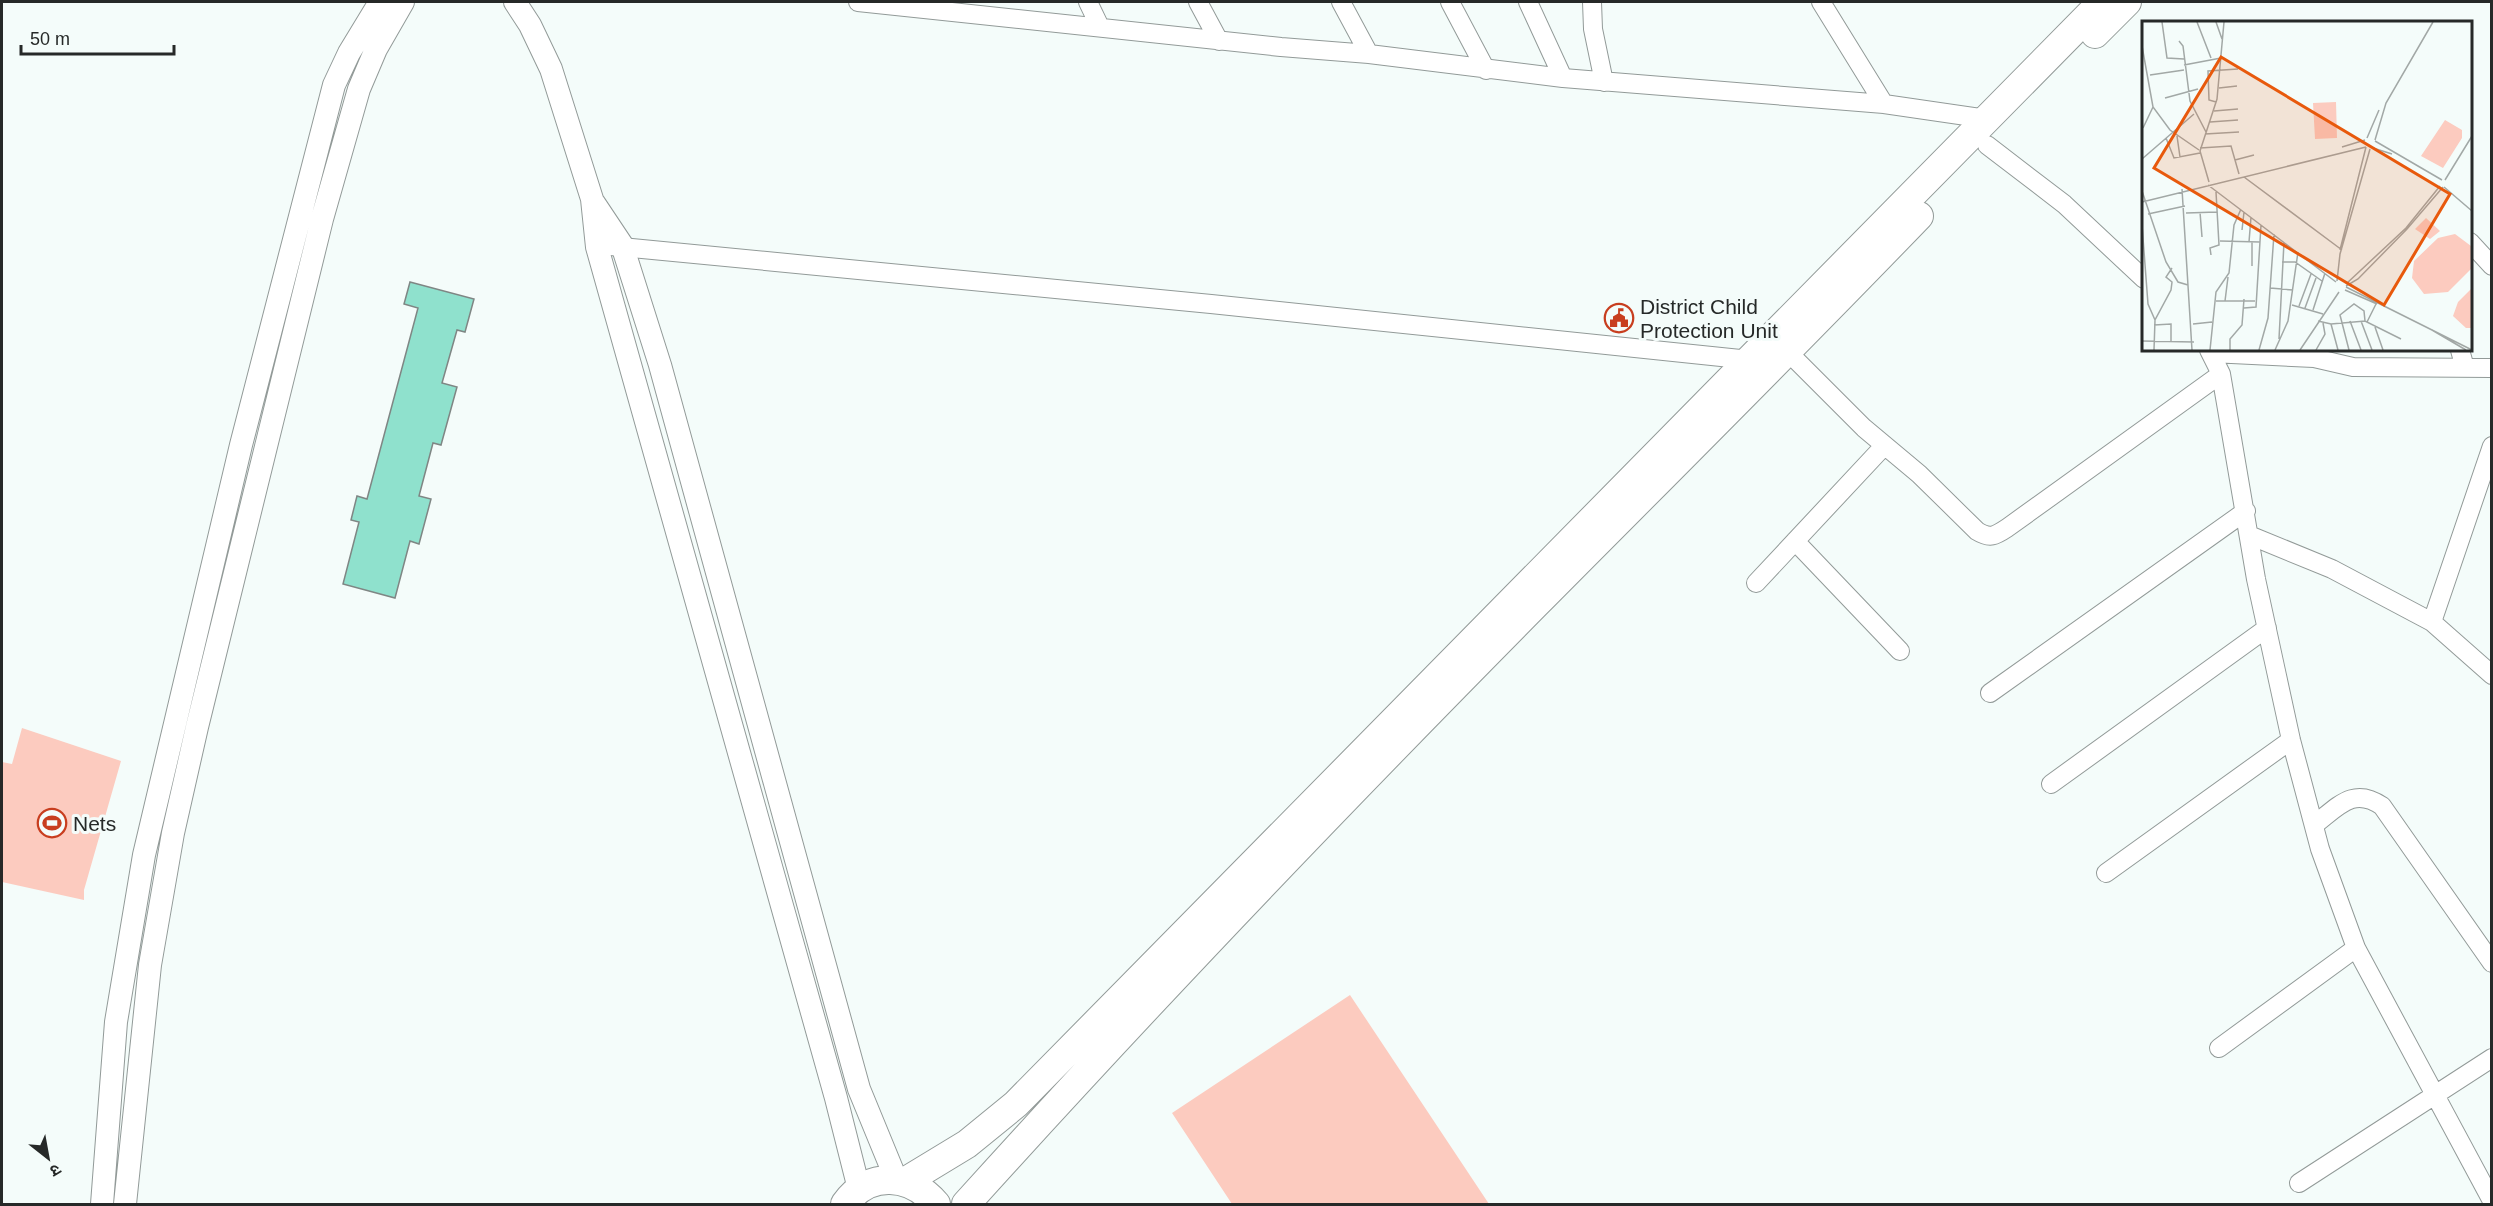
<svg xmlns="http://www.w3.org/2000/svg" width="2493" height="1206" font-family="Arial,'Noto Sans Devanagari',sans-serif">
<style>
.green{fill:#fccbbf}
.building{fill:#8fe1cd;stroke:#7f8684;stroke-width:1.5}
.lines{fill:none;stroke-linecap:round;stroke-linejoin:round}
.minor-casing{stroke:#929a98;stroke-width:20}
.tertiary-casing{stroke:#929a98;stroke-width:24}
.primary-casing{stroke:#929a98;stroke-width:30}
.minor{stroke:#fff;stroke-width:18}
.tertiary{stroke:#fff;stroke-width:22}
.primary{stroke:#fff;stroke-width:28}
.labels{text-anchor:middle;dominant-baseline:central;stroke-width:6;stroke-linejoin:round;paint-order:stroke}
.poi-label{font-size:21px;fill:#262928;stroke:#f4fcfa;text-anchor:start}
.inset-road{fill:none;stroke:#a2a8a6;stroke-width:1.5}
.view{fill:#e8590c;fill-opacity:0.15;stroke:#e8590c;stroke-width:3}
.inset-edge{fill:none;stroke:#262928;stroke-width:3}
</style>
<rect width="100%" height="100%" fill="#f4fcfa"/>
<path class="green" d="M 22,728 L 121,761 L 84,890 L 84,900 L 2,882 L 2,762 L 12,764 Z
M 1350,995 L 1489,1204 L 1232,1204 L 1172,1113 Z"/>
<path class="building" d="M 410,282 L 474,299 L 465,332 L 457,330 L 442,383 L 457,387 L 441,445 L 433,443 L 419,496 L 431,499 L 419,544 L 410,541 L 395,598 L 343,584 L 359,522 L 351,520 L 357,496 L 367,499 L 418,308 L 404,304 Z"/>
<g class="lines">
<g class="minor-casing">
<path id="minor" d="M 858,2 L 1281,47 L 1369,54 L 1563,78 L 1884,104 L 1987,119
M 1088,2 L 1100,27
M 1198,2 L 1219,41
M 1341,2 L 1369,54
M 1450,2 L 1486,70
M 1528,2 L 1563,78
M 1592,2 L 1593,29 L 1604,82
M 1821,2 L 1884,104
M 1987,145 L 2064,204 L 2144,279
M 2470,242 L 2492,266
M 611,246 L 1211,304 L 1750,360
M 2209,350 L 2221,374 L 2256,579 L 2291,740 L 2320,849 L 2356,948 L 2492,1201
M 2460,350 L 2465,368
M 1788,352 L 1864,428 L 1919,474 L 1977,531 C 1990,539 1995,536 2007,528 L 2221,374
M 2211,353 L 2314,358 L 2353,367 L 2492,368
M 2249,535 L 2332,569 L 2432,622 L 2492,675
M 1795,541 L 1900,651
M 1756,583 L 1884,446
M 2432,622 L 2492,446
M 1990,693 L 2246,511
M 2051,784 L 2267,628
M 2314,825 C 2338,807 2353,786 2382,806 L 2492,963
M 2106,873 L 2291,740
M 2219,1048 L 2356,948
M 2299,1183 L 2492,1058"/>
</g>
<g class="tertiary-casing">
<path id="tertiary" d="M 515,2 L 530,25 L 551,69 L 592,199 L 597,247 L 836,1098 L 859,1189
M 594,203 L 622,245 L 660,365 L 859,1089 L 896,1179
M 102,1204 L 116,1022 L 144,855 L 241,445 L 334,85 L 349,53 L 380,2
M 125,1204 L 150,965 L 173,833 L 197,727 L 322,219 L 359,89 L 376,49 L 403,2"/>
</g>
<g class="primary-casing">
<path id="primary" d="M 2095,34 L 2127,2
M 906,1181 L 967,1144 L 1016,1104 L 2102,2
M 845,1204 C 869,1170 911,1174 936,1204
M 966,1204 C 1151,999 1342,800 1536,604 C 1664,475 1793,347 1919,216"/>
</g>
<use href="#minor" class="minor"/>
<use href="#tertiary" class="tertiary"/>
<use href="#primary" class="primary"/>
</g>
<defs>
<g id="civic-ring" transform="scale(1.5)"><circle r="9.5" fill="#f4fcfa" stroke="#c83e1f" stroke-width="1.5"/><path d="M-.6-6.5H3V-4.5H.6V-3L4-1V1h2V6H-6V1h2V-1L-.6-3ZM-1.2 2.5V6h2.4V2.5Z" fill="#c83e1f"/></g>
<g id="stadium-ring" transform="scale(1.5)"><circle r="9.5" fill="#f4fcfa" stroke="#c83e1f" stroke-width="1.5"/><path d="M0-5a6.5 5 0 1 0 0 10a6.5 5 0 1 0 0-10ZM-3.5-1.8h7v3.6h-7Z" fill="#c83e1f"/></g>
</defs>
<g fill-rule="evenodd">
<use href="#civic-ring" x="1619" y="318"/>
<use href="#stadium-ring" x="52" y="823"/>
</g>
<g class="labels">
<g class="poi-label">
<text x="1640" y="306">District Child<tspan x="1640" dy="24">Protection Unit</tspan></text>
<text x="73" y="823">Nets</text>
</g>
</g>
<g transform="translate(2142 21)">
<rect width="330" height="330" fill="#f4fcfa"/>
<path d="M 194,81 L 195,117 L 173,118 L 171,82 ZM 303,99 L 320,109 L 320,117 L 301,147 L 279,135 ZM 284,197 L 298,210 L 288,218 L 273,208 ZM 313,213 L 329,225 L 330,247 L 306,271 L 282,273 L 270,257 L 272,240 L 296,217 ZM 330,267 L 330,307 L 324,307 L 311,295 L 316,281 Z" fill="#fccbbf"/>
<path class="inset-road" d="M 20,1 L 25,37 L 42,38M 55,1 L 69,37M 74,1 L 80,18M 37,20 L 41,25 L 48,80 L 64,111M 0,25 L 11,86 L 28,109 L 57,129M 42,44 L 79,37M 8,54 L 42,49M 77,67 L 95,65M 23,77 L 56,68M 74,81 L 67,79 L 66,50 L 96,48M 72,90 L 96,88M 68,101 L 96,99M 1,107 L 11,86M 63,113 L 97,111M 35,115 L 38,136M 24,117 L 32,137 L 58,132M 225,117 L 237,89M 233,119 L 244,82 L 291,1M 233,120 L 300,159M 200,126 L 223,119M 58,127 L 89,125 L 97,153M 231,127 L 250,133M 0,138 L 52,93M 93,139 L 112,134M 102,156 L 200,229M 303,159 L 330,115M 67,161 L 58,130 L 75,78 L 82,1M 66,164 L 194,261M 302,166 L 330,190M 40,168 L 50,329M 0,170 L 24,241 L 36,261 L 46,264M 0,181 L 224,126M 58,191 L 60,216M 44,192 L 75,191M 6,193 L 43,185M 0,204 L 6,283 L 13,299M 100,209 L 102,191M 78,220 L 118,221M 107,221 L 109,196M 198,229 L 224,126M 69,234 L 68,227 L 77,224 L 74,171M 140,241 L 153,241 L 180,260M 110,245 L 110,221M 195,260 L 198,233 L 228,128M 204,263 L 264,207 L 298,165M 204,265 L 216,258 L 265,208 L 301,166M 204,266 L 330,329M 128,267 L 151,269M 203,269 L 235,283M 74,280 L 113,280M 83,280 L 86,256M 150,284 L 181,293M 157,285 L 169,253M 102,287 L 114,286 L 119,204M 163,287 L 174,257M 171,289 L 183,252M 176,300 L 189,303 L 223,300 L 259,318M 208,300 L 219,329M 219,300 L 230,329M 225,301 L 234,283M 51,303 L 70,301M 189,303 L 196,329M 12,304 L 29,303 L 29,320M 233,306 L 241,329M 290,309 L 324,329M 137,318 L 142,221M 0,320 L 52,321M 12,329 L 13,299 L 29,269 L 30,261 L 24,256 L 30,247M 68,329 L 74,271 L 87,252 L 92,204 L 99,188M 88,329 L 88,318 L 100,304 L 102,278M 117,329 L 126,297 L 132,213M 133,329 L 146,300 L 156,231M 158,329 L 197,271M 174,329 L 183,313 L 181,302M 207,329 L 198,294 L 212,283 L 222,290 L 223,300"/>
<path class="view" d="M 79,36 L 308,173 L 242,284 L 12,147 Z"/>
<rect width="330" height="330" class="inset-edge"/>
</g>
<rect width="2493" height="1206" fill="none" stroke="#262928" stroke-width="6"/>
<g transform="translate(48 1158) rotate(149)" stroke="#f4fcfa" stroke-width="4.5" paint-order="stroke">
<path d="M0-4.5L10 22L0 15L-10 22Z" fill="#262928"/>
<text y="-9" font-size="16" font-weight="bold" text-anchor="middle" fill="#262928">उ</text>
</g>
<path d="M21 45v9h153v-9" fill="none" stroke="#262928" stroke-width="3"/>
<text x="30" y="45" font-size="18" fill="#262928" stroke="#f4fcfa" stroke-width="4.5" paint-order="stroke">50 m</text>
</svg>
